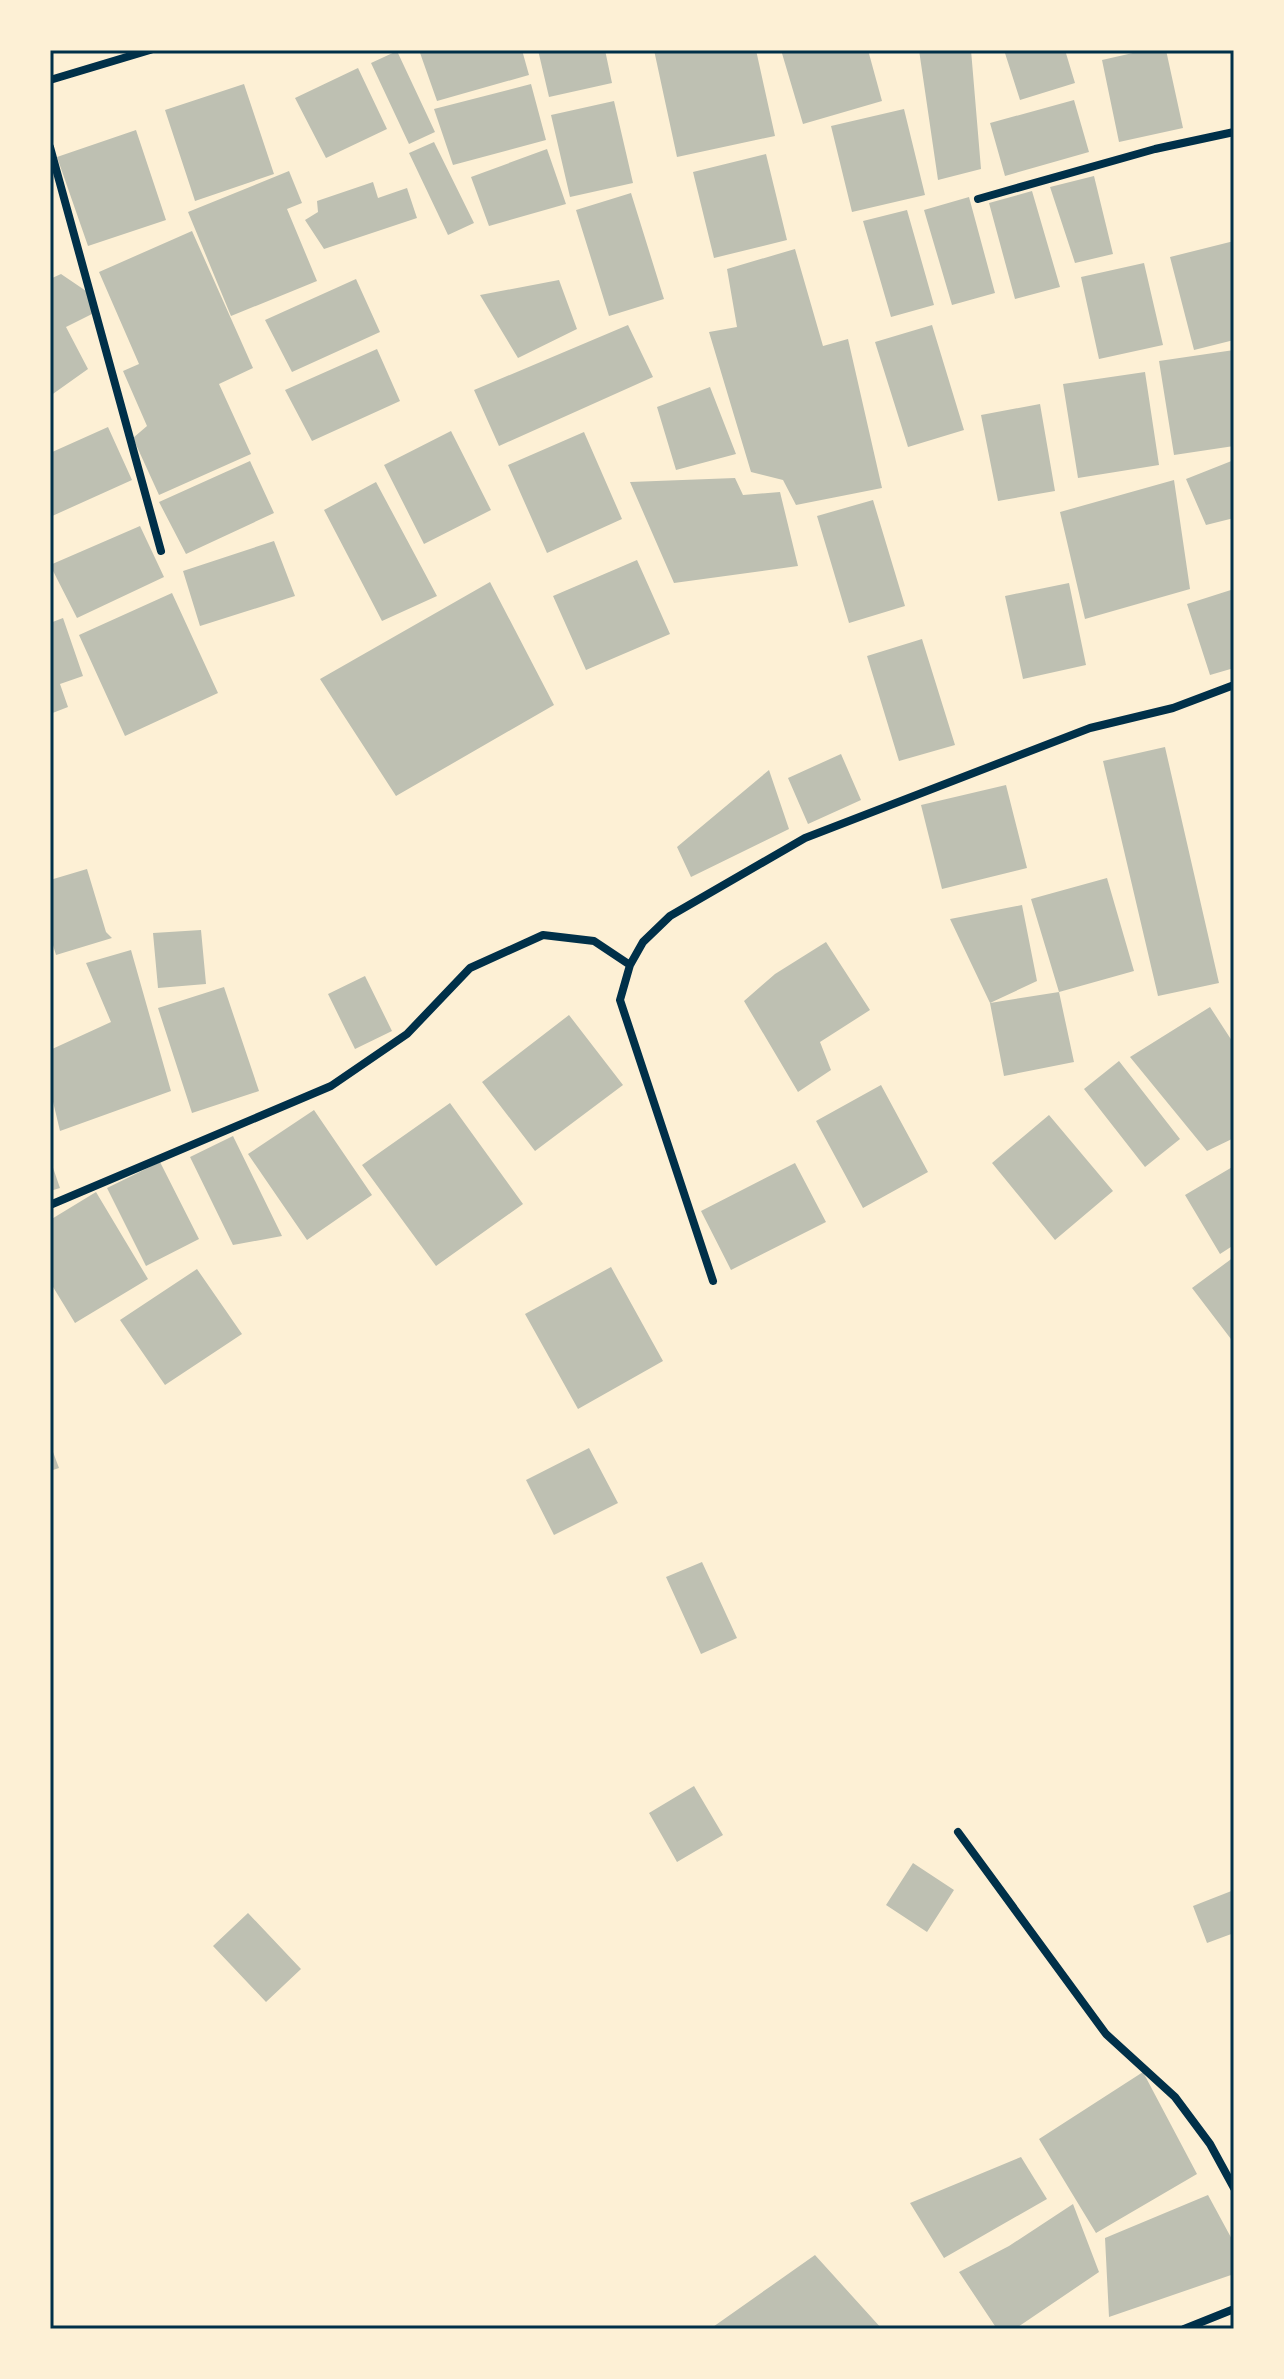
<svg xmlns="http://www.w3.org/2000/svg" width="1284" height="2379" font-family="'Exo 2',sans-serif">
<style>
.building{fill:#bec0b2}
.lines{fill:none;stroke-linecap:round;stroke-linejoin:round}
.minor{stroke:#003049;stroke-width:8}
.neatline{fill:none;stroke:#003049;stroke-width:3}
</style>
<rect width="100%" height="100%" fill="#fdf0d5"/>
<path class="building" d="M 419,50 L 522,50 L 529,75 L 437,101 Z
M 538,50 L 605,50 L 612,83 L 549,97 Z
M 654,50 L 756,50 L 775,136 L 677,157 Z
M 781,50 L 868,50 L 882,101 L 803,124 Z
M 919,50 L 971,50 L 981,169 L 938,180 Z
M 1004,50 L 1065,50 L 1075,83 L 1020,100 Z
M 1146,50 L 1166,50 L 1183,128 L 1119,142 L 1102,60 Z
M 397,51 L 435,132 L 409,144 L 371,63 Z
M 358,68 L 387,129 L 326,158 L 295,98 Z
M 244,84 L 274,174 L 195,201 L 165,110 Z
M 531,84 L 546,140 L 453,165 L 434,109 Z
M 1074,100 L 1089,152 L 1005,176 L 990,123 Z
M 614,101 L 633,183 L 570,197 L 551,115 Z
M 904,109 L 925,195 L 852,212 L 831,126 Z
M 136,130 L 166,220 L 88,246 L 57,157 Z
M 434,142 L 474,223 L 448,235 L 409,153 Z
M 547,149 L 566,204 L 489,226 L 471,177 Z
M 766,154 L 787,240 L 714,258 L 693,172 Z
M 289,171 L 302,203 L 287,209 L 317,281 L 231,316 L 188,212 Z
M 1094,176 L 1113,254 L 1075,263 L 1050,187 Z
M 373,182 L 378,198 L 407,188 L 417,218 L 324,249 L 305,220 L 318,212 L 317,201 Z
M 1032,191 L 1060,287 L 1015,299 L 989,203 Z
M 631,193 L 664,299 L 609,316 L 576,210 Z
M 969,197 L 995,293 L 952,305 L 924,210 Z
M 907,210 L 934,305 L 891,317 L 863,221 Z
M 192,231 L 253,368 L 219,384 L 251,454 L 159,495 L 133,438 L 147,426 L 123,371 L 139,364 L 99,272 Z
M 1234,241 L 1234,340 L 1194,350 L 1170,257 Z
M 795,249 L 823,346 L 848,339 L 882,488 L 796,505 L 783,480 L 751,472 L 709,332 L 737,327 L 727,269 Z
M 1144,263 L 1163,345 L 1099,359 L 1081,277 Z
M 61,274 L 89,293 L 94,313 L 66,327 L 88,369 L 50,396 L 50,279 Z
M 356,279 L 380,332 L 292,372 L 265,320 Z
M 559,280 L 577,329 L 518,358 L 480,295 Z
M 628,325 L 653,377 L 499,446 L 474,390 Z
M 932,325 L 964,430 L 908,447 L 875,342 Z
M 377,349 L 400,401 L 312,441 L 285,390 Z
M 1234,350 L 1234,446 L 1174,455 L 1159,361 Z
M 1145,372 L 1159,465 L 1078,478 L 1063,384 Z
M 710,387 L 736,454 L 676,470 L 657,407 Z
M 1040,404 L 1055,491 L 998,501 L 981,415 Z
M 108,427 L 132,480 L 50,517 L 50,453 Z
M 451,431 L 491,510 L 424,544 L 384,465 Z
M 584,432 L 622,519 L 547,553 L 508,465 Z
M 1234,460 L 1234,518 L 1206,525 L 1186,479 Z
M 250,461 L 274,513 L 186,554 L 159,502 Z
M 735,478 L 743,495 L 780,492 L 798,566 L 674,583 L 630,482 Z
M 1174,480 L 1190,589 L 1085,619 L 1060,512 Z
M 376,482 L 437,596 L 382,621 L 324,510 Z
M 873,500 L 905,606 L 849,623 L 817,516 Z
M 140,526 L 164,577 L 77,618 L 50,565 Z
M 274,541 L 295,596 L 200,626 L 183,571 Z
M 637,560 L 670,634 L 586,670 L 553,596 Z
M 490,582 L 554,705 L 396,796 L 320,679 Z
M 1069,583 L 1086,665 L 1023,679 L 1005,596 Z
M 1234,589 L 1234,668 L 1210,675 L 1187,604 Z
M 172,593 L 218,693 L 125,736 L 79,635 Z
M 63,618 L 83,676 L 60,684 L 68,707 L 50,714 L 50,623 Z
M 922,639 L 955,745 L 899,761 L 867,656 Z
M 1165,747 L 1219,983 L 1158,996 L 1103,761 Z
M 841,754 L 861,800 L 808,824 L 788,778 Z
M 769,770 L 789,829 L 691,877 L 677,847 Z
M 1006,785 L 1027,868 L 942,889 L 921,805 Z
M 87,869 L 106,932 L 112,938 L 56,955 L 50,935 L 50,880 Z
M 1107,878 L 1134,971 L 1059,992 L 1074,1062 L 1004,1076 L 990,1003 L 1059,992 L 1031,899 Z
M 1022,905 L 1037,981 L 990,1003 L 950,919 Z
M 201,930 L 206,984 L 158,988 L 153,933 Z
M 826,942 L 870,1010 L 820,1042 L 831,1070 L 798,1092 L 744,1001 L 775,974 Z
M 131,950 L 171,1091 L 60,1131 L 50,1089 L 50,1050 L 111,1022 L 86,963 Z
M 365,976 L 392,1031 L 355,1049 L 328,994 Z
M 224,987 L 259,1091 L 192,1113 L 158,1008 Z
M 1210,1007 L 1234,1044 L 1234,1138 L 1207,1151 L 1130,1057 Z
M 569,1015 L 623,1085 L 535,1151 L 482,1082 Z
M 1119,1061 L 1180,1139 L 1145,1167 L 1084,1089 Z
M 881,1085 L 928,1172 L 863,1208 L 816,1121 Z
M 450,1103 L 523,1204 L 436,1266 L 362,1165 Z
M 314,1110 L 372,1195 L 307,1240 L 248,1154 Z
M 1049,1115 L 1113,1191 L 1055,1240 L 992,1163 Z
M 233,1136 L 282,1236 L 233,1245 L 190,1157 Z
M 50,1159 L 60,1188 L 50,1191 Z
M 160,1162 L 199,1239 L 146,1266 L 107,1188 Z
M 795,1163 L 826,1222 L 731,1270 L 701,1211 Z
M 1234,1166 L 1234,1245 L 1220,1254 L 1185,1195 Z
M 96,1192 L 148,1279 L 75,1323 L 50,1282 L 50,1220 Z
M 1234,1257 L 1234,1343 L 1192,1288 Z
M 611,1267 L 663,1361 L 578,1409 L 525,1314 Z
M 197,1269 L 242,1334 L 165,1385 L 120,1320 Z
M 50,1444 L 59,1468 L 50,1471 Z
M 589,1448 L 618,1503 L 554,1535 L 526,1480 Z
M 702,1562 L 737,1638 L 701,1654 L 666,1577 Z
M 694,1786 L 723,1835 L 677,1862 L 649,1813 Z
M 913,1863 L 954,1890 L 927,1932 L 886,1905 Z
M 1234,1890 L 1234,1933 L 1207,1943 L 1193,1906 Z
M 248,1913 L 301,1969 L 266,2002 L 213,1946 Z
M 1143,2072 L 1197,2174 L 1096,2233 L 1039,2139 Z
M 1021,2157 L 1047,2199 L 944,2258 L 910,2203 Z
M 1208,2195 L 1234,2243 L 1234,2274 L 1109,2317 L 1105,2238 Z
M 1073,2204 L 1099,2272 L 1015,2329 L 997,2329 L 959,2272 L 1009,2246 Z
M 815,2255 L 882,2329 L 710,2329 Z"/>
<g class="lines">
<path class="minor" d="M 50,80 L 150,50
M 50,147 L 161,551
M 978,199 L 1155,149 L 1234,132
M 50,1205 L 331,1086 L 407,1034 L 470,968 L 543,935 L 594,941 L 630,965
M 713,1281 L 620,1000 L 630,965 L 643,942 L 670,916 L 805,838 L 1090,728 L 1173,708 L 1234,685
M 958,1832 L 1106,2034 L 1175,2097 L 1210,2144 L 1234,2188
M 1184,2329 L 1234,2309"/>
</g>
<rect width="1284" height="2379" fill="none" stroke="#fdf0d5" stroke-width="104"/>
<rect x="52" y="52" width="1180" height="2275" class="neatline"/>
</svg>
